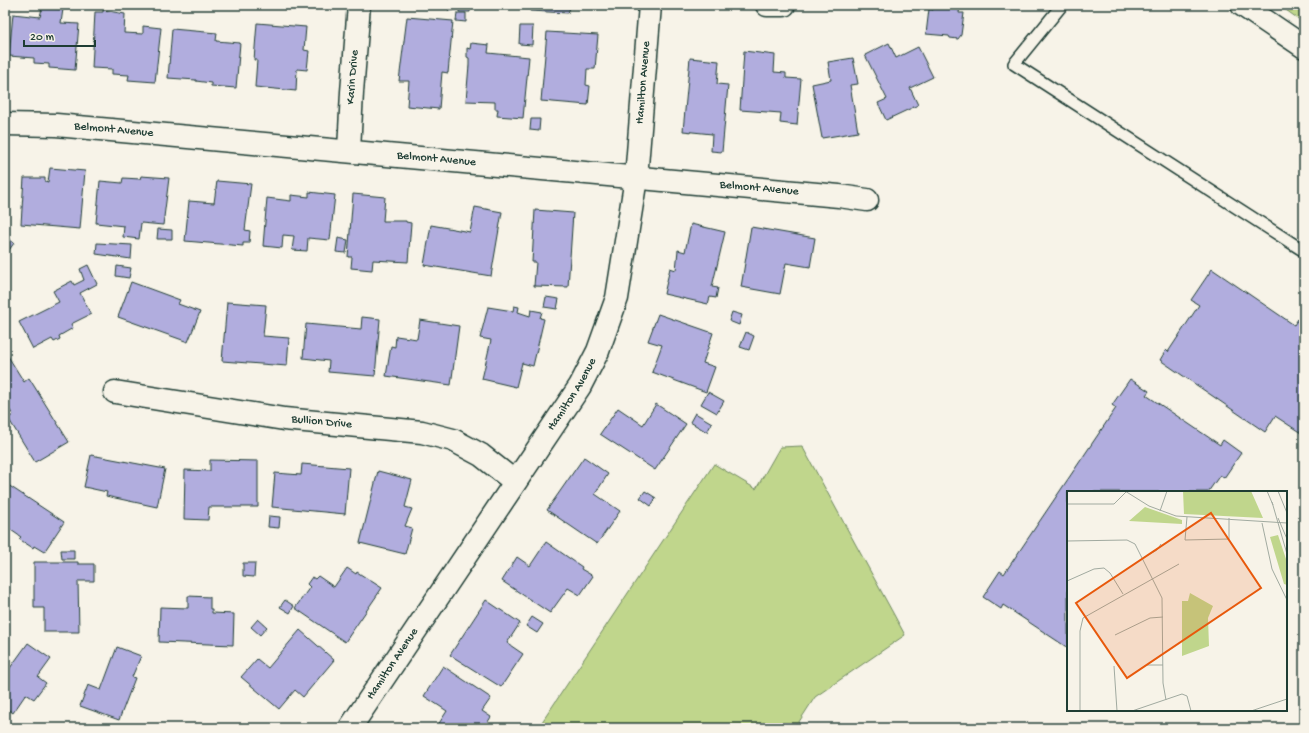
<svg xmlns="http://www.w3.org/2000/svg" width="1309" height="733" font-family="'Gochi Hand',sans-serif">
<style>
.green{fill:#c0d68c;stroke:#708a60}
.building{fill:#b1adde;stroke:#1f3d34}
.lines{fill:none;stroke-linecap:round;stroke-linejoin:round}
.service-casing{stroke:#1f3d34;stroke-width:14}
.minor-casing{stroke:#1f3d34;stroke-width:25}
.tertiary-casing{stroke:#1f3d34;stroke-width:25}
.service{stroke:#f7f3e8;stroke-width:11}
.minor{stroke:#f7f3e8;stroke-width:22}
.tertiary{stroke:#f7f3e8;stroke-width:22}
.labels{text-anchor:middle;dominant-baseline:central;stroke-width:3;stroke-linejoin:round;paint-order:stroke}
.street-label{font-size:12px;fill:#1f3d34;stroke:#f7f3e8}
.inset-road{fill:none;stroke:#a1aaa0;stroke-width:1}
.view{fill:#e8590c;fill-opacity:0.15;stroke:#e8590c;stroke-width:2}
.inset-edge{fill:none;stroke:#1f3d34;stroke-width:2}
</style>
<rect width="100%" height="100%" fill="#f7f3e8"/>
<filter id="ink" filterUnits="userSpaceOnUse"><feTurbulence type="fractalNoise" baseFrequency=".025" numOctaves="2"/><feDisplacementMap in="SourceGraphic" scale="8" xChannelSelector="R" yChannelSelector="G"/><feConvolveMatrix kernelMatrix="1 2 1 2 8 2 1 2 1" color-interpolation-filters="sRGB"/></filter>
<g filter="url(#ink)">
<path class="green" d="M 1279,5 L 1304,5 L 1304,23 Z
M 802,446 L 905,635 L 815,697 L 795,728 L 538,728 L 714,464 L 756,489 L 780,447 Z"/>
<path class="building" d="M 448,5 L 457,5 L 457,10 L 449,11 Z
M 459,5 L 470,5 L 470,12 L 459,12 Z
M 530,5 L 571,5 L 568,13 L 530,11 Z
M 934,5 L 960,5 L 959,13 L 964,13 L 961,35 L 958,39 L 950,38 L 949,36 L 926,34 L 929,9 L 933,10 Z
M 42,8 L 63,9 L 61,23 L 79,24 L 75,70 L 49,68 L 49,64 L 34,63 L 34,58 L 9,56 L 13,14 L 40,17 Z
M 103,10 L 125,14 L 124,33 L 143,34 L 143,26 L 161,28 L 155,82 L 128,80 L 129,75 L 112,74 L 112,69 L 92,68 L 95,12 L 103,12 Z
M 457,13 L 466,13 L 466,22 L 456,21 Z
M 407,17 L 453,21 L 448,73 L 442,72 L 439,109 L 407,106 L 409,81 L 399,81 Z
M 257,23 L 306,27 L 304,50 L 309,51 L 307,70 L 297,69 L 296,91 L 255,87 L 257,60 L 254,60 Z
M 520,26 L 533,26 L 532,45 L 519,44 Z
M 172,29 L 217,33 L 216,41 L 240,43 L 236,88 L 211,86 L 211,83 L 196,81 L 196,80 L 168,78 Z
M 547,32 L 598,35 L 595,69 L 587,69 L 586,85 L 590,86 L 588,105 L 541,101 Z
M 471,43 L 489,45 L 488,53 L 529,57 L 523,118 L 497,116 L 498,109 L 495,109 L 495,102 L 466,101 L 469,65 L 469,58 L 467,57 L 467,48 L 470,49 Z
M 889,43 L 896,58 L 918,47 L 933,77 L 910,88 L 918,105 L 886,120 L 878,103 L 887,99 L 865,55 Z
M 744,51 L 775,55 L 774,72 L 786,73 L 786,78 L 801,79 L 797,125 L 780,123 L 781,113 L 740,110 Z
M 690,58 L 719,61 L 717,84 L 728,85 L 722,152 L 711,151 L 712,134 L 683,131 Z
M 853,58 L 858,84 L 850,85 L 858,132 L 822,138 L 812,84 L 831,80 L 828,62 Z
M 531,119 L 540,119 L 539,131 L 530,130 Z
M 50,168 L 85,171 L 80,229 L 21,224 L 24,178 L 45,178 L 45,181 L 48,182 Z
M 141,176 L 169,178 L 163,225 L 141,223 L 139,239 L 123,237 L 124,226 L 96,223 L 100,181 L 122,183 L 123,178 L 140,179 Z
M 217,181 L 251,184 L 245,230 L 250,231 L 249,243 L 243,243 L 243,246 L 185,241 L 189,201 L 214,203 Z
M 309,192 L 335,195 L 330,240 L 308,238 L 307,251 L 292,250 L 294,236 L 283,235 L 282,248 L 263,246 L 267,198 L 291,201 L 291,195 L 309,197 Z
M 353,194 L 385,197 L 383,221 L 406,221 L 406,222 L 411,223 L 408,262 L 373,260 L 372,270 L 351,268 L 352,257 L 348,257 Z
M 475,207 L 502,212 L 491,276 L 424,265 L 431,225 L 470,232 Z
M 535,210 L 573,213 L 568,287 L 534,286 L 536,262 L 532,262 Z
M 691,224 L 725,232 L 712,287 L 718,288 L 716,298 L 710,297 L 708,304 L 664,294 L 670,268 L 676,270 L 678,250 L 685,252 Z
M 751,227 L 815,238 L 810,267 L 786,263 L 780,294 L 741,287 Z
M 158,229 L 172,230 L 172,239 L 157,239 Z
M 5,236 L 14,243 L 5,256 Z
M 338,238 L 348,240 L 346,253 L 336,252 Z
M 97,243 L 132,245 L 131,259 L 96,254 Z
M 88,265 L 97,284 L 80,293 L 91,314 L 71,324 L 73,328 L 59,336 L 60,339 L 54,342 L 52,339 L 33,349 L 19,322 L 59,302 L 53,291 L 72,281 L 74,285 L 84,280 L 80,269 Z
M 117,266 L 131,268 L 129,278 L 116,276 Z
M 1212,269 L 1294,325 L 1302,313 L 1304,314 L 1304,435 L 1275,416 L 1265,432 L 1160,360 L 1166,350 L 1168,352 L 1199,305 L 1191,300 Z
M 131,282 L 180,300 L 178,304 L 200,312 L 188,342 L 118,317 Z
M 546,297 L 559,299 L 557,309 L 544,307 Z
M 227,302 L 266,305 L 263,336 L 289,338 L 287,366 L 222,361 Z
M 514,306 L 519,307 L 518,312 L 530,316 L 531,310 L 542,312 L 540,318 L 544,319 L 533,366 L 522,363 L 516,387 L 482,379 L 491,340 L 480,338 L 488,307 L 513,311 Z
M 732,312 L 742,315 L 739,325 L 729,321 Z
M 658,314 L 713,333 L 703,363 L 715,367 L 706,392 L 652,372 L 662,345 L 648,341 Z
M 362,317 L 380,319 L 375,376 L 328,372 L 329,361 L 303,358 L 306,324 L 361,329 Z
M 420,320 L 459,326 L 451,385 L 386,376 L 391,346 L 395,347 L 396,336 L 417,339 Z
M 746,332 L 754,336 L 749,350 L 740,347 Z
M 6,353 L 24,382 L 29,378 L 69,442 L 35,462 L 8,418 L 13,415 L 7,406 L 5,408 Z
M 1130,379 L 1149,391 L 1146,395 L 1220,445 L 1223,440 L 1241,453 L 1224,478 L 1220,475 L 1208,492 L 1068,492 L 1068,648 L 1003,605 L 1001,609 L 983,597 L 1000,571 L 1004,574 L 1116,408 L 1112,405 Z
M 708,392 L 724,401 L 717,413 L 701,404 Z
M 656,404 L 686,424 L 655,470 L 600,434 L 618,408 L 643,425 Z
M 695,413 L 712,423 L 707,432 L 690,422 Z
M 91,455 L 165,469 L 157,507 L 106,496 L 107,492 L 84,487 Z
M 584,457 L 608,474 L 595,494 L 620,511 L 597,544 L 547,510 Z
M 210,460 L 258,461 L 258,507 L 209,507 L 208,520 L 184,519 L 185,470 L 210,471 Z
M 302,464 L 349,468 L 345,514 L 272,507 L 275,473 L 301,475 Z
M 378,471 L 412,480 L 405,507 L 412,509 L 405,526 L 412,528 L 405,554 L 360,543 Z
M 5,483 L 64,522 L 44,552 L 34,546 L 33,548 L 19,539 L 21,537 L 5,526 Z
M 645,491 L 656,498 L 651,506 L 640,498 Z
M 269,516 L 280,517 L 279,528 L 268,527 Z
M 546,542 L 582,567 L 581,569 L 593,576 L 580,595 L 568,588 L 550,613 L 502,581 L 517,557 L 530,566 Z
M 61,550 L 74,550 L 74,559 L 62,559 Z
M 34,562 L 78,562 L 78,564 L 94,564 L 94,581 L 78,581 L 79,632 L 44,632 L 44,608 L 34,608 Z
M 243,563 L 255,563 L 254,577 L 243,576 Z
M 347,568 L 356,574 L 357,572 L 382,588 L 345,642 L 295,608 L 310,587 L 307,584 L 312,577 L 315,579 L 318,576 L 334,587 Z
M 188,596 L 210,597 L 210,609 L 212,609 L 212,613 L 234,614 L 233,645 L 159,642 L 160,607 L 188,608 Z
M 285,600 L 294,606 L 290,613 L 280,607 Z
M 486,600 L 520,623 L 507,643 L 523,654 L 501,687 L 450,655 Z
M 532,617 L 543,624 L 537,633 L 526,626 Z
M 258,619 L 267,627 L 260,635 L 251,627 Z
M 300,630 L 334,660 L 303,697 L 295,690 L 279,709 L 241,677 L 257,659 L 268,668 Z
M 28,643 L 51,659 L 38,677 L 46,683 L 34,699 L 26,694 L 13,713 L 5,707 L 5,664 L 10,668 Z
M 117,647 L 141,656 L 132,677 L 135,678 L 119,720 L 80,706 L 88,685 L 101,690 Z
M 443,666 L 491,698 L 482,711 L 491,717 L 484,728 L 436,728 L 447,711 L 424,696 Z"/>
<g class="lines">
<g class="service-casing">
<path id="service" d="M 1062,5 L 1014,64 L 1304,251"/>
</g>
<g class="minor-casing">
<g id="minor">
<path d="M 767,5 L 784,5"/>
<path id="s1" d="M 5,124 L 56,125 L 839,196 L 867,200"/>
<path id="s2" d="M 349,150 L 352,92 L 359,5"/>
<path id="s3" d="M 115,392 L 284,419 L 422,432 L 453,440 L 481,455 L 515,482"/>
<path id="s4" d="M 350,728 L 580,386 L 598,351 L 617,298 L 636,178 L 650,5"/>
</g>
</g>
<g class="tertiary-casing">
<path id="tertiary" d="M 1242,5 L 1304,47"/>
</g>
<use href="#service" class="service"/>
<use href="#minor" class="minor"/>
<use href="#tertiary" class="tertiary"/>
</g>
</g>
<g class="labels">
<g class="street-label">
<text stroke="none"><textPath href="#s2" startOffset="73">Karin Drive</textPath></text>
<text stroke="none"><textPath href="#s4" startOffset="725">Hamilton Avenue</textPath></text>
<text stroke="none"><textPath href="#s1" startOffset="109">Belmont Avenue</textPath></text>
<text stroke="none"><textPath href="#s1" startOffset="433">Belmont Avenue</textPath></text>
<text stroke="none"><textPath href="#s1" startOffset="757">Belmont Avenue</textPath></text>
<text stroke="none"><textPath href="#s4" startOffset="401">Hamilton Avenue</textPath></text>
<text stroke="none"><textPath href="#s3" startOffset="209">Bullion Drive</textPath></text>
<text stroke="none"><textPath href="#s4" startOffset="77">Hamilton Avenue</textPath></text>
</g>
</g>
<g transform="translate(1067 491)">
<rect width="220" height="220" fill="#f7f3e8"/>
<path d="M 116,0 L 184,0 L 196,27 L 117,23 ZM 78,16 L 115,29 L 115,33 L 62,30 ZM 211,44 L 220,71 L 220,94 L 217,93 L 203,46 ZM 123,102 L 146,115 L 141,127 L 142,155 L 115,165 L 115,110 L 121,110 Z" fill="#c0d68c"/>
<path class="inset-road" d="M 58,0 L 82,15 L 109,25 L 220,32M 200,0 L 206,14M 211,0 L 220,22M 205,11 L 220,63M 0,13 L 47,13 L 59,1M 93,20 L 100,0M 120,26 L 118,49 L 162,48 L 162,27M 211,27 L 220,48M 195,32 L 205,78 L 220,109M 0,50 L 60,49 L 68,53 L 95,107 L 96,192 L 99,209M 76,67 L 90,59 L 94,53M 0,90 L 27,78 L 37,77 L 43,82 L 56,103M 48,144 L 83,127 L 96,126M 80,174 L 96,174M 47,175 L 50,220M 13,220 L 13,140 L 16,127 L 112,73M 65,220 L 115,203 L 120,205 L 124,220M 184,220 L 220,208"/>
<path class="view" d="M 144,22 L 194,97 L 60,187 L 9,112 Z"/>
<rect width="220" height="220" class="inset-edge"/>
</g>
<rect width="1309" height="733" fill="none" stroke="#f7f3e8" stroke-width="20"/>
<rect x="10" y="10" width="1289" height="713" fill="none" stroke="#1f3d34" stroke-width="1.5" filter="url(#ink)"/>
<path d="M24 40v6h71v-6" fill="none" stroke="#1f3d34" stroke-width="2"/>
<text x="30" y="40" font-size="12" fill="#1f3d34" stroke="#f7f3e8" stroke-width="3" paint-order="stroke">20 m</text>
</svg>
